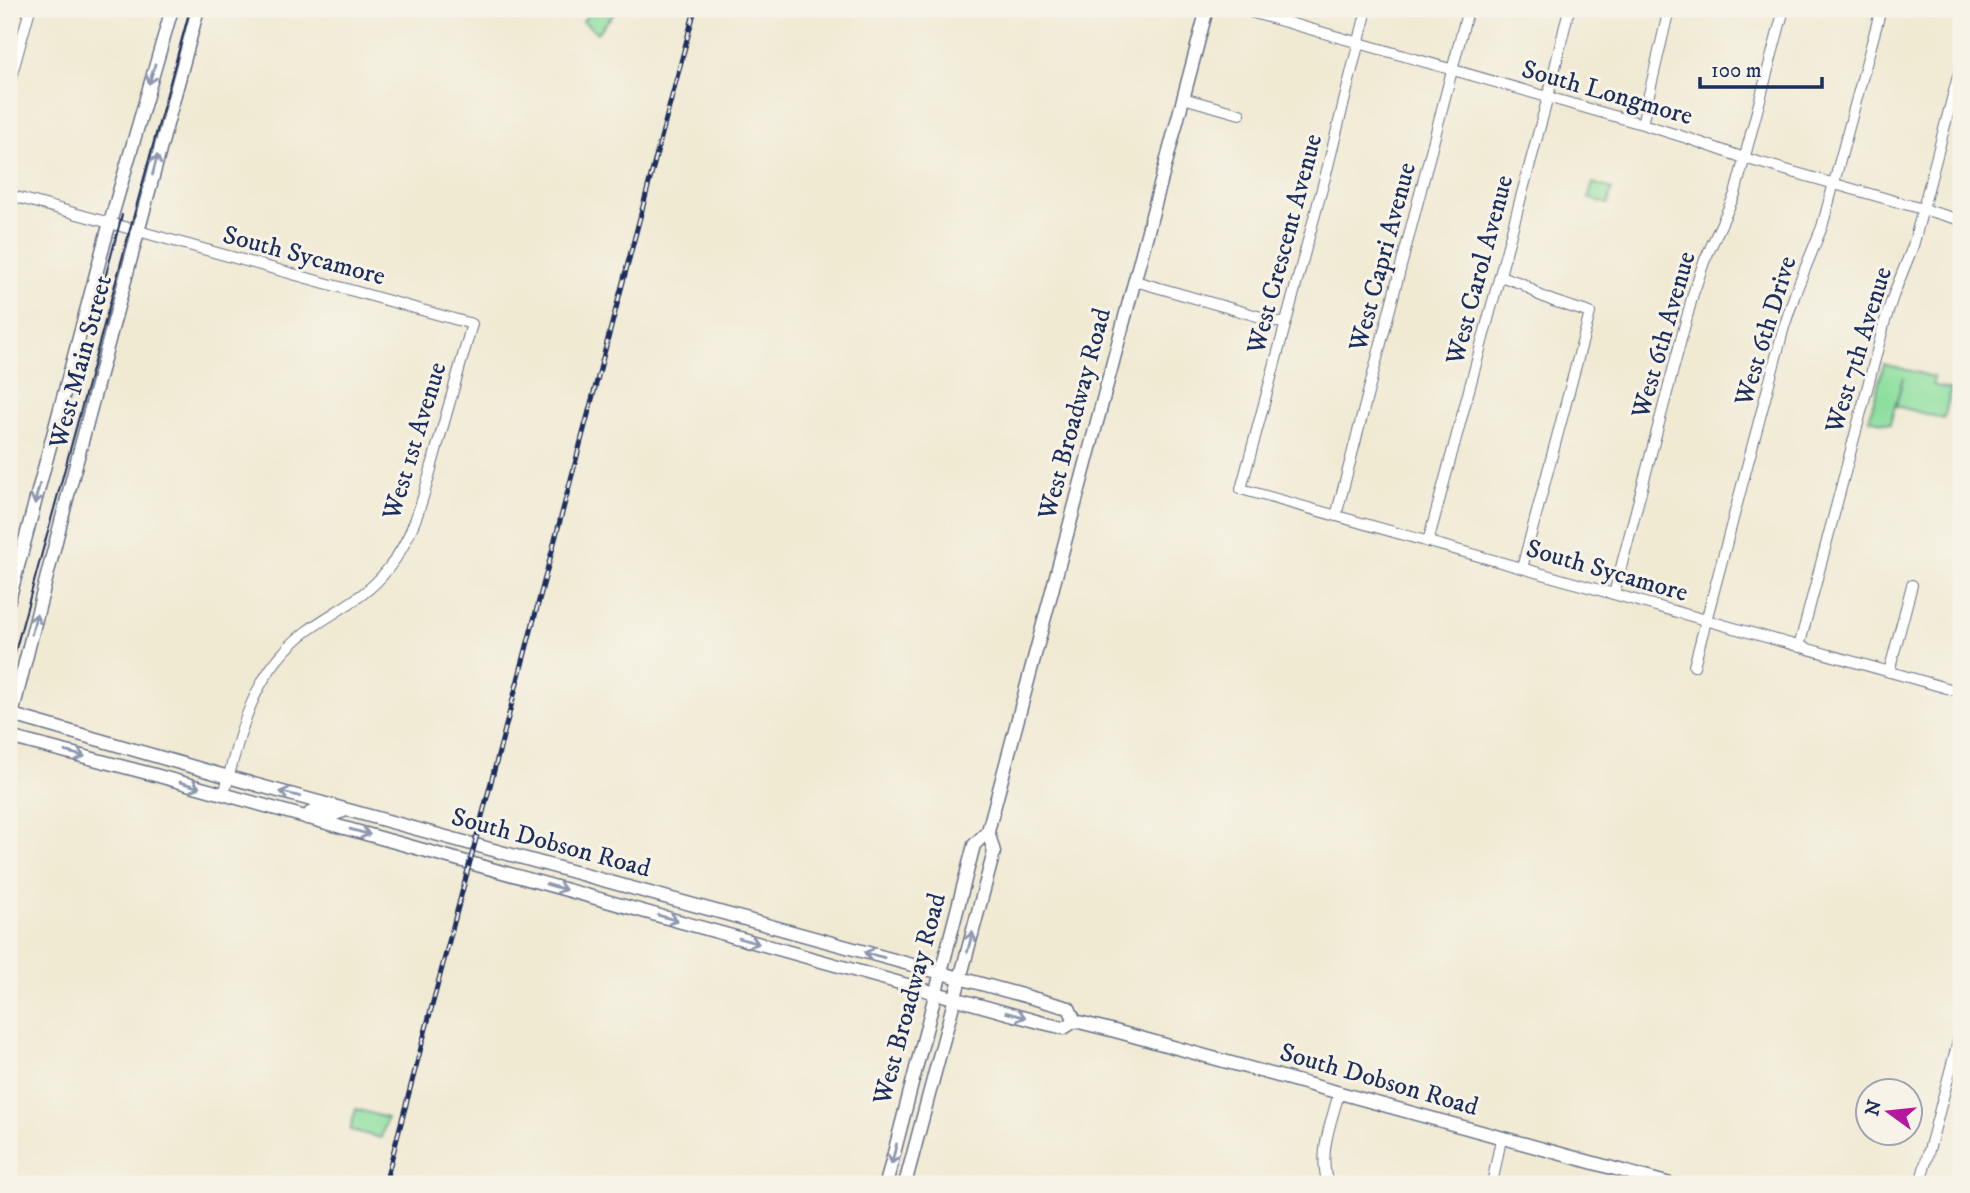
<svg xmlns="http://www.w3.org/2000/svg" width="1970" height="1193" font-family="'IM FELL DW Pica',serif">
<style>
.green{fill:#8ddf9f;stroke:#54877e;stroke-width:2}
.lines{fill:none;stroke-linecap:round;stroke-linejoin:round}
.minor-casing{stroke:#667087;stroke-width:12}
.major-casing{stroke:#667087;stroke-width:15}
.minor{stroke:#fff;stroke-width:10}
.major{stroke:#fff;stroke-width:12}
.tram{stroke:#1b2f5e;stroke-width:2}
.rail-casing{stroke:#1b2f5e;stroke-width:5}
.rail{stroke:#f7f3e8;stroke-width:2.5;stroke-dasharray:8;stroke-linecap:butt}
.oneway{stroke:#8d97ae}
.labels{text-anchor:middle;dominant-baseline:central;stroke-width:6;stroke-linejoin:round;paint-order:stroke}
.street-label{font-size:26px;fill:#1b2f5e;stroke:#f7f3e8}
</style>
<rect width="100%" height="100%" fill="#f7f3e8"/>
<filter id="ink" filterUnits="userSpaceOnUse"><feTurbulence type="fractalNoise" baseFrequency=".0143" numOctaves="2"/><feDisplacementMap in="SourceGraphic" scale="14" xChannelSelector="R" yChannelSelector="G"/><feConvolveMatrix kernelMatrix="1 2 1 2 8 2 1 2 1" color-interpolation-filters="sRGB"/></filter>
<filter id="wash" filterUnits="userSpaceOnUse"><feTurbulence type="fractalNoise" baseFrequency=".00686" numOctaves="4" result="noise"/><feDisplacementMap in="SourceGraphic" scale="28" xChannelSelector="R" yChannelSelector="G"/><feGaussianBlur stdDeviation="1.57" result="paint"/><feColorMatrix in="noise" values="0 0 0 0 0 0 0 0 0 0 0 0 0 0 0 0 0 1.4 0 .05"/><feComposite in="paint" operator="in"/></filter>
<g filter="url(#wash)">
<rect width="100%" height="100%" fill="#f0ead3"/>
<path class="green" d="M 593,9 L 618,9 L 597,33 L 583,21 Z
M 1593,183 L 1612,189 L 1608,204 L 1588,198 Z
M 1884,364 L 1934,377 L 1933,385 L 1951,390 L 1944,419 L 1896,406 L 1903,377 L 1890,424 L 1869,419 Z
M 356,1109 L 387,1118 L 381,1138 L 350,1130 Z"/>
</g>
<g filter="url(#ink)">
<g class="lines">
<g class="minor-casing">
<path id="minor" d="M 1240,9 L 1642,124 L 1690,139 L 1744,158 L 1961,220
M 1367,9 L 1327,170 L 1241,489 L 1961,692
M 9,85 L 30,9
M 1183,98 L 1240,114
M 1642,124 L 1669,9
M 9,195 L 472,324 C 460,365 449,406 437,447 C 425,490 416,535 387,570 C 366,598 334,611 307,631 C 251,673 241,732 224,794
M 1500,276 L 1523,284 L 1539,295 L 1553,301 L 1590,313 L 1522,568
M 1135,281 L 1285,324
M 1336,516 L 1468,9
M 1428,542 L 1548,97 L 1569,9
M 1614,594 L 1693,294 L 1704,262 L 1735,194 L 1784,9
M 1799,647 L 1885,321 L 1893,296 L 1913,246 L 1961,65
M 1694,666 L 1784,327 L 1796,291 L 1822,227 L 1881,9
M 1889,672 L 1912,585
M 1328,1184 C 1318,1153 1331,1123 1339,1093
M 1492,1184 L 1501,1139
M 1920,1184 L 1961,1030"/>
</g>
<g class="major-casing">
<path id="major" d="M 9,600 L 105,240 L 172,9
M 9,714 L 239,780 L 1047,1002 L 1069,1008 L 1075,1021
M 9,727 C 68,487 134,248 198,9
M 9,737 L 155,775 L 1043,1023 L 1064,1028 L 1075,1021 L 1115,1031 L 1670,1184
M 307,818 L 310,813 L 315,812 L 332,815 L 346,810
M 886,1184 L 974,845 L 988,831 L 1207,9
M 905,1184 L 994,852 L 988,831"/>
</g>
<use href="#minor" class="minor"/>
<use href="#major" class="major"/>
<path class="tram" d="M 104,282 L 122,215
M 9,674 L 190,9"/>
<g class="rail-casing">
<path id="rail" d="M 385,1184 L 695,9"/>
</g>
<use href="#rail" class="rail"/>
</g>
<defs><path id="oneway-shaft" d="M-6 0H5M1.5-3L5.5 0L1.5 3" fill="none" stroke-width="1.6" stroke-linecap="round" stroke-linejoin="round" transform="scale(1.75)"/></defs>
<g class="oneway">
<use href="#oneway-shaft" transform="translate(152 74) rotate(107)"/>
<use href="#oneway-shaft" transform="translate(155 165) rotate(-76)"/>
<use href="#oneway-shaft" transform="translate(37 494) rotate(105)"/>
<use href="#oneway-shaft" transform="translate(34 624) rotate(-77)"/>
<use href="#oneway-shaft" transform="translate(75 754) rotate(15)"/>
<use href="#oneway-shaft" transform="translate(190 785) rotate(16)"/>
<use href="#oneway-shaft" transform="translate(290 794) rotate(-165)"/>
<use href="#oneway-shaft" transform="translate(360 832) rotate(16)"/>
<use href="#oneway-shaft" transform="translate(556 887) rotate(16)"/>
<use href="#oneway-shaft" transform="translate(668 918) rotate(16)"/>
<use href="#oneway-shaft" transform="translate(749 941) rotate(16)"/>
<use href="#oneway-shaft" transform="translate(970 942) rotate(-76)"/>
<use href="#oneway-shaft" transform="translate(874 955) rotate(-165)"/>
<use href="#oneway-shaft" transform="translate(1016 1015) rotate(15)"/>
<use href="#oneway-shaft" transform="translate(894 1154) rotate(104)"/>
</g>
</g>
<g class="labels">
<g class="street-label">
<text transform="translate(1607 93) rotate(16)">South Longmore</text>
<text transform="translate(1285 244) rotate(-75)">West Crescent Avenue</text>
<text transform="translate(304 256) rotate(15)">South Sycamore</text>
<text transform="translate(1383 257) rotate(-75)">West Capri Avenue</text>
<text transform="translate(1480 270) rotate(-75)">West Carol Avenue</text>
<text transform="translate(1766 331) rotate(-73)">West 6th Drive</text>
<text transform="translate(1664 335) rotate(-74)">West 6th Avenue</text>
<text transform="translate(1859 350) rotate(-73)">West 7th Avenue</text>
<text transform="translate(81 362) rotate(-75)">West Main Street</text>
<text transform="translate(1075 414) rotate(-75)">West Broadway Road</text>
<text transform="translate(415 441) rotate(-73)">West 1st Avenue</text>
<text transform="translate(1607 571) rotate(16)">South Sycamore</text>
<text transform="translate(551 843) rotate(15)">South Dobson Road</text>
<text transform="translate(910 999) rotate(-75)">West Broadway Road</text>
<text transform="translate(1379 1080) rotate(16)">South Dobson Road</text>
</g>
</g>
<rect width="1970" height="1193" fill="none" stroke="#f7f3e8" stroke-width="35"/>
<g transform="translate(1889 1112) rotate(285)"><circle r="33" fill="#f7f3e8" stroke="#9fa5b1" stroke-width="2"/>
<path d="M0-5L12 26L0 18L-12 26Z" fill="#b5179e"/>
<text y="-10" font-size="19" font-weight="bold" text-anchor="middle" fill="#1b2f5e">N</text>
</g>
<path d="M1700 77v10h122v-10" fill="none" stroke="#1b2f5e" stroke-width="3.5"/>
<text x="1711" y="77" font-size="21" fill="#1b2f5e" stroke="#f7f3e8" stroke-width="5" paint-order="stroke">100 m</text>
</svg>
